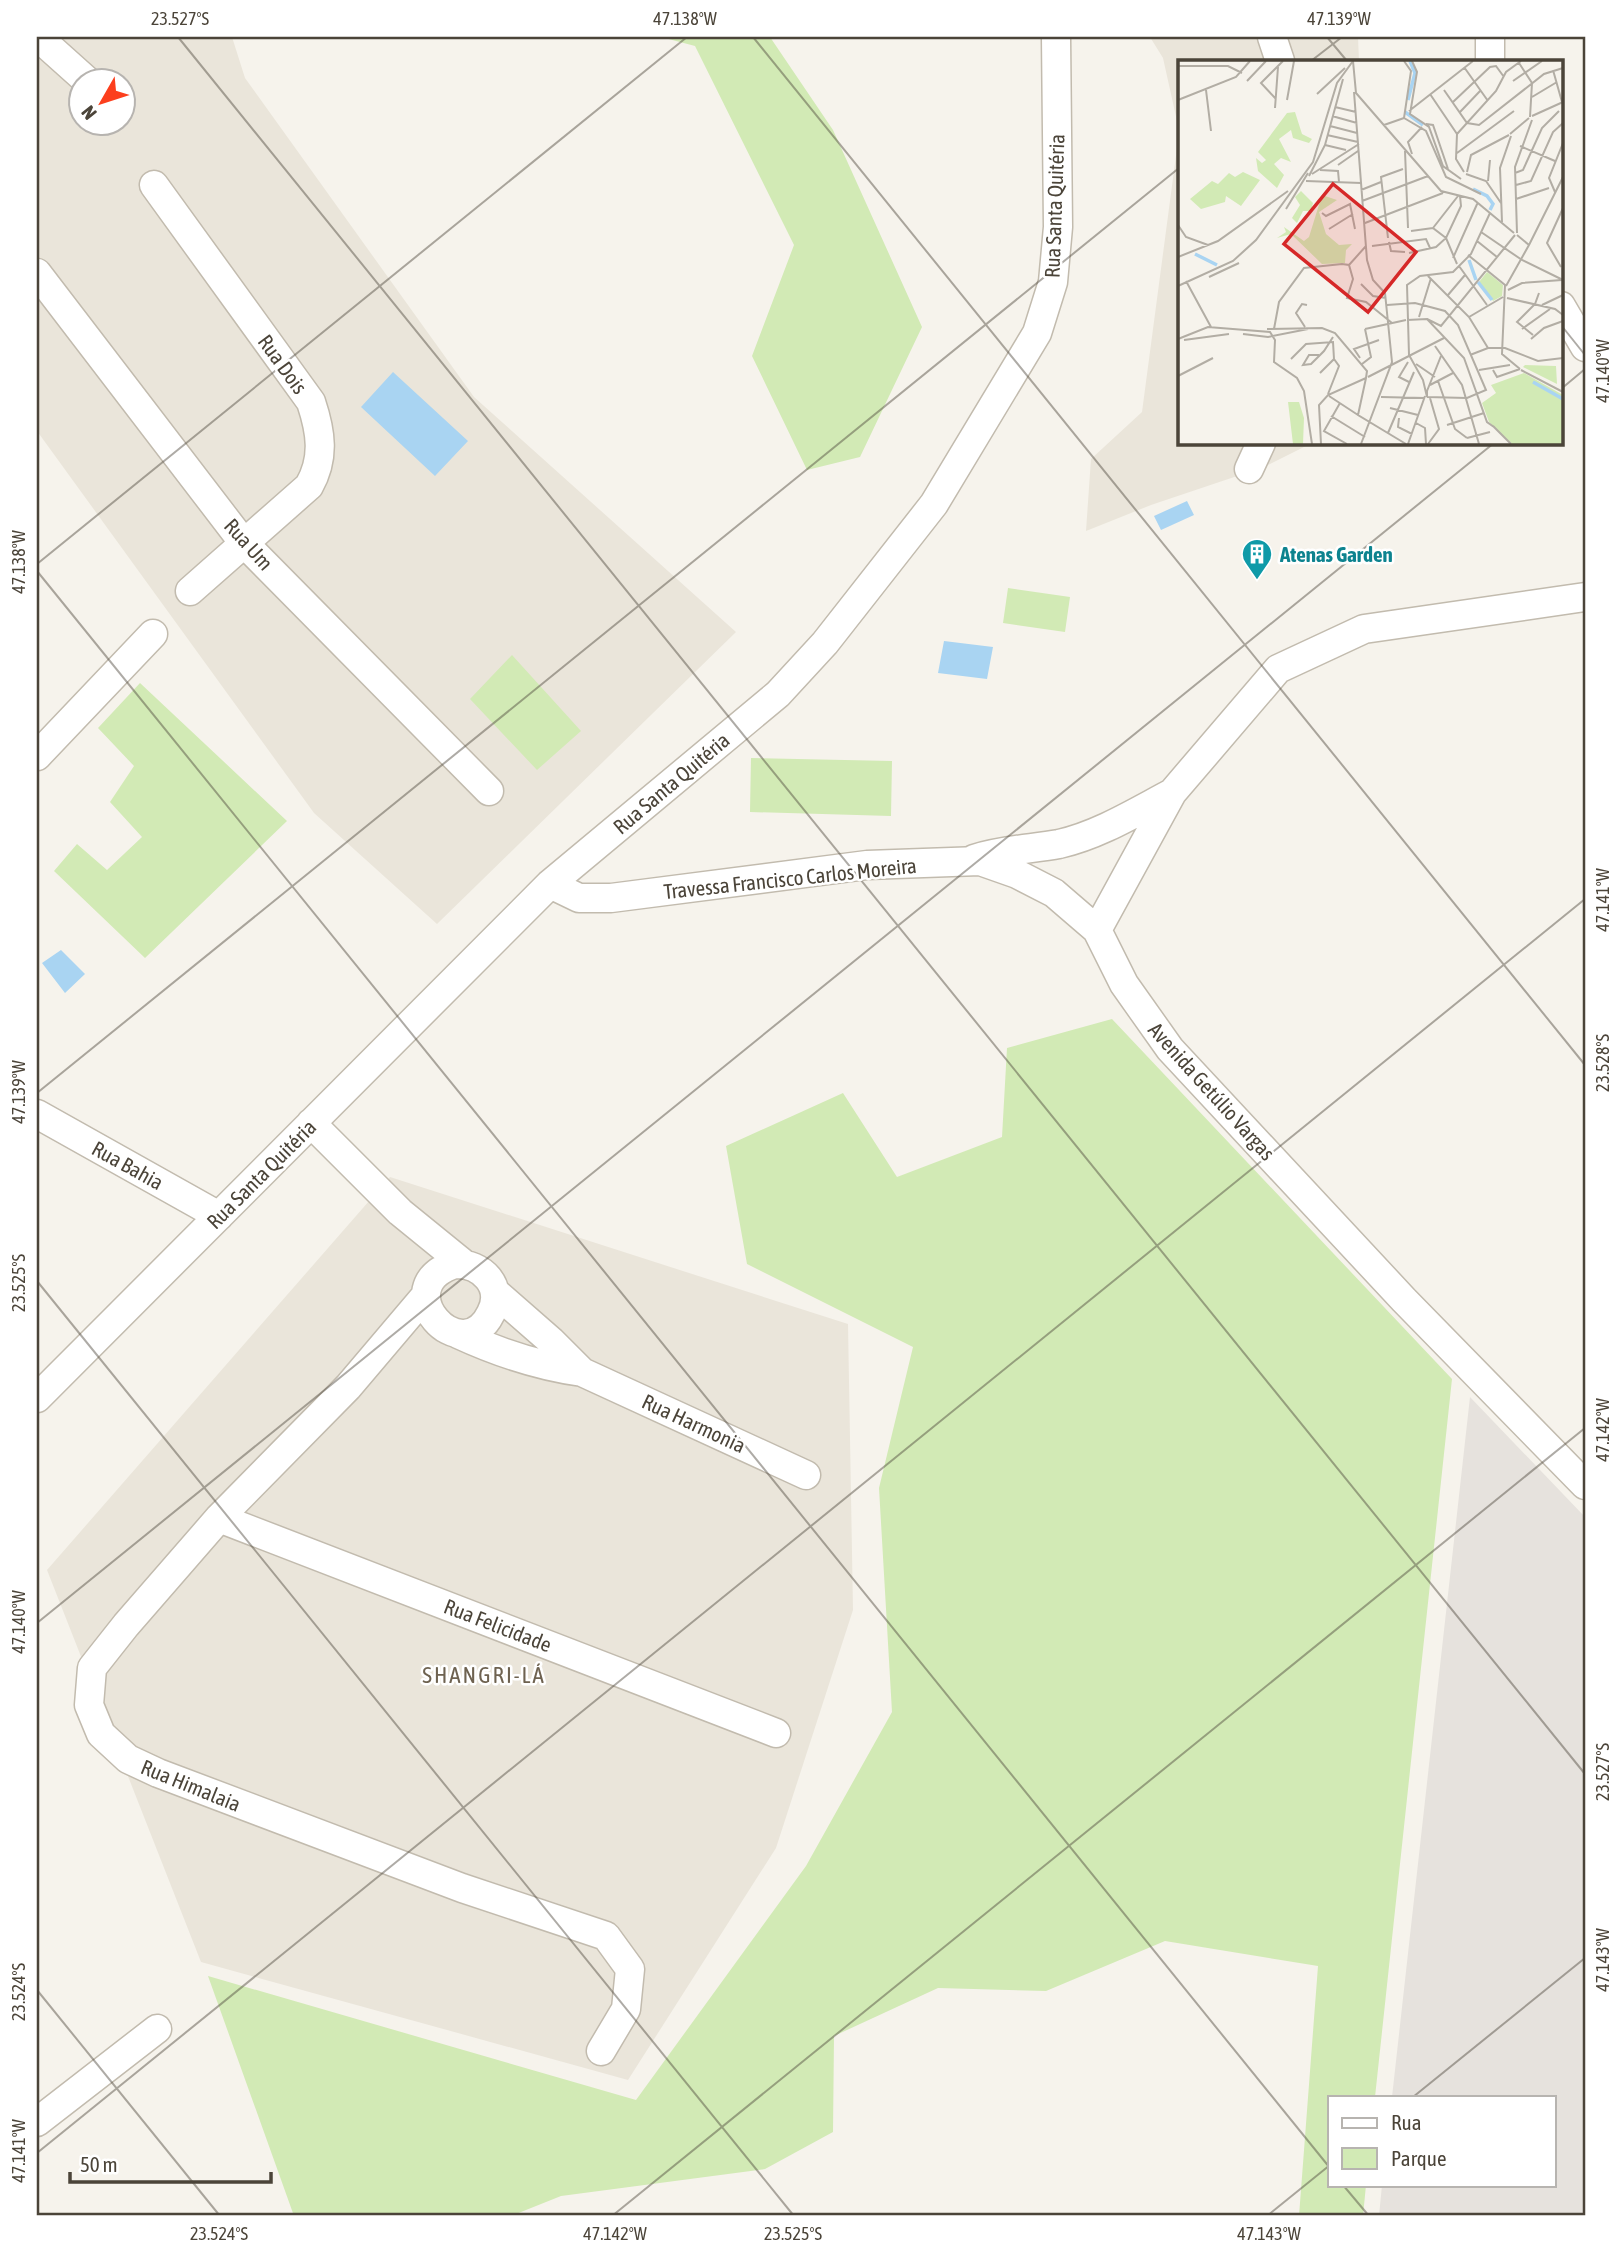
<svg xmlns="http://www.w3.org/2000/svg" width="1622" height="2253" font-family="'Asap Condensed',sans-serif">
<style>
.residential{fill:#eae5da;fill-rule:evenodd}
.industrial{fill:#e6e2dd}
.green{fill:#d2eab5}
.water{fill:#a9d4f2}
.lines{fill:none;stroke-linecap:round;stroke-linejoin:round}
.minor-casing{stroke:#c2bbae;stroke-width:31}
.minor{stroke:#fff;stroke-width:28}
.ticks{fill:none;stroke:#4b4439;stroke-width:2;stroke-opacity:0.45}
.labels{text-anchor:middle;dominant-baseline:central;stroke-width:5;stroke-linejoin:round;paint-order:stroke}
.street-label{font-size:21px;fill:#4b4439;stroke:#fff}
.culture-label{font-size:21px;font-weight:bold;fill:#0d838f;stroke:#fff;text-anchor:start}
.neighbourhood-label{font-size:23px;letter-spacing:2px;fill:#6e6250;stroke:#fff}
.inset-river{fill:none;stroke:#a9d4f2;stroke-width:3.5}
.inset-road{fill:none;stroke:#b2ada4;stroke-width:2}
.view{fill:#d62828;fill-opacity:0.15;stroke:#d62828;stroke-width:3.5}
.inset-edge{fill:none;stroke:#4b4439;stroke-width:3.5}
.neatline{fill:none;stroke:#4b4439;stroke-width:2.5}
.ticks-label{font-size:18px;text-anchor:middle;fill:#4b4439}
</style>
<rect width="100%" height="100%" fill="#f6f3ec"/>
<path class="residential" d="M 37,37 L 232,37 L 245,78 L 474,397 L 736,632 L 437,924 L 314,813 L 37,431 ZM 80,80 L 122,80 L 122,122 L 80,122 Z
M 1150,37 L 1358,37 L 1359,61 L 1179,61 L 1179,130 L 1163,58 Z
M 1179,133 L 1179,443 L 1312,443 L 1264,467 L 1151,505 L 1086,531 L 1091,459 L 1142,412 Z
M 390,1177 L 848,1324 L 853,1610 L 776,1848 L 628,2080 L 201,1962 L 47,1570 Z"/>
<path class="industrial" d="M 1470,1397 L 1585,1517 L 1585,2216 L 1379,2216 L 1382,2185 L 1554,2185 L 1554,2097 L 1392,2097 Z"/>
<path class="green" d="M 661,37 L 770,37 L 833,130 L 922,327 L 860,457 L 807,470 L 752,356 L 794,245 L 695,46 Z
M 1008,588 L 1070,597 L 1065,632 L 1003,623 Z
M 512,655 L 581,731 L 537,770 L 470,699 Z
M 140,683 L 287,821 L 145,958 L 54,871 L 77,844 L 107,870 L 142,837 L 110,802 L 134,766 L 98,728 Z
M 751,758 L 892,761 L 891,816 L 750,812 Z
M 1112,1019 L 1452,1379 L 1375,2097 L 1330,2097 L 1330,2185 L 1366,2185 L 1363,2216 L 1299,2216 L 1318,1966 L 1165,1941 L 1046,1991 L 938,1988 L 834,2036 L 833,2132 L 765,2169 L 561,2196 L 511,2216 L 294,2216 L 208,1976 L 636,2100 L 806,1866 L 892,1712 L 879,1488 L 913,1347 L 747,1264 L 726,1146 L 843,1093 L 897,1177 L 1002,1137 L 1007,1048 Z"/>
<path class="water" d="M 393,372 L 468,441 L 435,476 L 361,407 Z
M 1187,501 L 1194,515 L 1161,530 L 1154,516 Z
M 944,641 L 993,647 L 987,679 L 938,673 Z
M 61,950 L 85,974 L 65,993 L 42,963 Z"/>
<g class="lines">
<g class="minor-casing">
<path id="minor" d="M 38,37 L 86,80
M 1272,37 L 1280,61
M 1490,61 L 1490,37
M 154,185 L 311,402 C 321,432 325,458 309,486 L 190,591
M 37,273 L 243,542 L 489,791
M 1561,306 L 1585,347
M 1249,469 L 1261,443
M 1585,597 L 1364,629 L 1278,669 L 1172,793 L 1097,930 L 1124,984 L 1170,1049 L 1404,1300 L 1585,1485
M 37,756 L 153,634
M 974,859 C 1001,850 1030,849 1059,844 C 1099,835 1136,812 1172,793
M 550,884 L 579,898 L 611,898 L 867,865 L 980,861 L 1017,874 L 1054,893 L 1097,930
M 37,1114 L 219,1216
M 311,1123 L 400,1212 L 464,1264
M 455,1264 C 481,1263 505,1286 491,1313 C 462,1373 384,1287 455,1264 Z
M 495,1292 L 551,1341 L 582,1372
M 426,1295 L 348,1387 L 219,1518 L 126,1625 L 92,1668 L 89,1705 L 101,1734 L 128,1759 L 158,1773 L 462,1888 L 606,1936 L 630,1969 L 626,2009 L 601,2051
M 458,1334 C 497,1352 539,1366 582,1372 L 806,1475
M 37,1398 L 550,884 L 778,694 L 825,643 L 934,504 L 1037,333 L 1053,282 L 1058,227 L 1056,37
M 219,1518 L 776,1733
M 37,2122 L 157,2029"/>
</g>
<use href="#minor" class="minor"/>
</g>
<path class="ticks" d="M 178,37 L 1585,1774M 753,37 L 1585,1065M 1327,37 L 1347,61M 1311,61 L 1342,37M 1561,325 L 1585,355M 1561,389 L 1585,369M 37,564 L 687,37M 37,571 L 1330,2168M 37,1093 L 1179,168M 37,1281 L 794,2216M 37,1623 L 1494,443M 37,1990 L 220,2216M 1413,2097 L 1585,1958M 37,2153 L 1585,899M 1343,2185 L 1369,2216M 612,2216 L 1585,1428M 1267,2216 L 1330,2165"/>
<defs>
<g id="building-pin" transform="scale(1.575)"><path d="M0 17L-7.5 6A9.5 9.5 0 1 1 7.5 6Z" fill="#0f9aa8" stroke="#fff"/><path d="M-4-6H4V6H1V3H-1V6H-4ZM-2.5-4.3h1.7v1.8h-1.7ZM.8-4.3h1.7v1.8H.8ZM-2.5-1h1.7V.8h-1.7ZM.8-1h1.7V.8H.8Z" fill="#fff"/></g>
</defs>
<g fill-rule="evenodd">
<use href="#building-pin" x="1257" y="554"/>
</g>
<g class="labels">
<g class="street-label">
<text transform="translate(1054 206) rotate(-88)">Rua Santa Quitéria</text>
<text transform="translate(283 364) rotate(54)">Rua Dois</text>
<text transform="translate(249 544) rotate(48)">Rua Um</text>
<text transform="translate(671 783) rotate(-40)">Rua Santa Quitéria</text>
<text transform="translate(790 878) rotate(-6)">Travessa Francisco Carlos Moreira</text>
<text transform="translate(1212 1091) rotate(48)">Avenida Getúlio Vargas</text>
<text transform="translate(128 1165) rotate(29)">Rua Bahia</text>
<text transform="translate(261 1174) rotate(-45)">Rua Santa Quitéria</text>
<text transform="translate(694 1423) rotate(25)">Rua Harmonia</text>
<text transform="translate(498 1625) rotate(21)">Rua Felicidade</text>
<text transform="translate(191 1785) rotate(22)">Rua Himalaia</text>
</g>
<g class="culture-label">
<text x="1280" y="554">Atenas Garden</text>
</g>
<g class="neighbourhood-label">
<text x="484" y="1675">SHANGRI-LÁ</text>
</g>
</g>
<g transform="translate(1178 60)">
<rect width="385" height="385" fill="#f6f3ec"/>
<path d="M 117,52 L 124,74 L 134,79 L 131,83 L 115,78 L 113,70 L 101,79 L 113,102 L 103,98 L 96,104 L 106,115 L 99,128 L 80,111 L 78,98 L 84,103 L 88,100 L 80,92 L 109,53 ZM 65,112 L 82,120 L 63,146 L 48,136 L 47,142 L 23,149 L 12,139 L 34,121 L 40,124 L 51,113 L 57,117 ZM 123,131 L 135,143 L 133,151 L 125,151 L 119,163 L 114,158 L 122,145 L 117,137 ZM 144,135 L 159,140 L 141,152 L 148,174 L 161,185 L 174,184 L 168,190 L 167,203 L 144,204 L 113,174 L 99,178 L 108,172 L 106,167 L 126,181 L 131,177 ZM 309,212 L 325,225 L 324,236 L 315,241 L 301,222 ZM 378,306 L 379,324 L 345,307 L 347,305 ZM 346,313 L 385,335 L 385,384 L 334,384 L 311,362 L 304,343 L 318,333 L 313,325 ZM 110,342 L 121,342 L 126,358 L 125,384 L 115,384 Z" fill="#d2eab5"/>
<path class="inset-river" d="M 230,40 L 237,13 L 232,1M 227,52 L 245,65M 295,129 L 309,136 L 315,144 L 312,150M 17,194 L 39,205M 291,200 L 298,220M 300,222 L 314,240M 355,322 L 385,339"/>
<path class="inset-road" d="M 175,1 L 178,33 L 263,131 L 295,139 L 336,173M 234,1 L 239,12 L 232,54 L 251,67 L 265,106 L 283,119M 341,3 L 354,23 L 352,57M 0,6 L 50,6 L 64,13M 286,7 L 310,41M 375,10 L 384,42M 69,21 L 88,1M 335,21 L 364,1M 28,30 L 33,71M 266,30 L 289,63 L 301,65 L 366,14 L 385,8M 176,32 L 189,200 L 195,220 L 207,233 L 214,302 L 183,384M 139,34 L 167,8M 252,34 L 279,74 L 278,99 L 286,112M 354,37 L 379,22M 98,39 L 83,23 L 105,1M 0,40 L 58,17 L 72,1M 109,40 L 116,1M 275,42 L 312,7 L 318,6 L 326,17M 157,47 L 178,52M 97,48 L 100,7M 231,51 L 295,1M 282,52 L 303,30M 154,56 L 179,63M 354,56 L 385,42M 226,58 L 248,71 L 268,117 L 303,134M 226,58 L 233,11 L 226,1M 248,64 L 255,65 L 270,109M 206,65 L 226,58M 152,66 L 179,73M 279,74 L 318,31 L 328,12 L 343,1M 332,74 L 351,58M 149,75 L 180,82M 147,85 L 168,90M 342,86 L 377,101M 227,91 L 230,168M 279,93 L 336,51M 234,94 L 230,82 L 244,67M 160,105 L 180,91M 142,110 L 160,111 L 161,122M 289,112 L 293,95 L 331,75M 337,113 L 345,110 L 364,68 L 381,51M 134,114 L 181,84M 288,114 L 308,121 L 323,143M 131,116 L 147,85 L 165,19M 128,121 L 183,123M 310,121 L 312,100M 338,125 L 353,121 L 375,72 L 385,63M 183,130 L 203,122M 377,132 L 371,118 L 385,83M 338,139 L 371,128M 184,141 L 250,116M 108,149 L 130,113M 144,153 L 148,156 L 172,144 L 177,169M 324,162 L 322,108 L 333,76M 187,163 L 265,133M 0,165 L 8,177 L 30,185M 151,169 L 175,154M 233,171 L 255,168M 303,172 L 344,200 L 385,220M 339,173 L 337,107 L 354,60M 210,178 L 203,117 L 225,109M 268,178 L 255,168 L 280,136M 268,178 L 279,204M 299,181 L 319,197M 211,182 L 213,191 L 227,192M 351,185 L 385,117M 194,186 L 248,179 L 252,188M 231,193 L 258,187 L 268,178 L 283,146 L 282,136M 290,195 L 327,225 L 324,294 L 342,309M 0,197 L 40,181 L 110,131M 275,198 L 300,142M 171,205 L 188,186M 281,206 L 309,245M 383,207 L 369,183 L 385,148M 250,216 L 291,257 L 310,288M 31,217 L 61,203M 8,221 L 33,267M 183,224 L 195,236 L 208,238M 0,226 L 55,201 L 78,180 L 135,102 L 159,23 L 175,1M 328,226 L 351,185 L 339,175M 330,230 L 344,223 L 384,220M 270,235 L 287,215M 329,238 L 377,249 L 385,255M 209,245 L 237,243 L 267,251 L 280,265 L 308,330 L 289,338 L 249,337M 364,245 L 385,235M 241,257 L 253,218M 291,257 L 325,237M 249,259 L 263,266 L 337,175M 229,260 L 249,259 L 286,298 L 309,362 L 316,367M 127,267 L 118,253 L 124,244 L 129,245M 89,269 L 144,268 L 157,273 L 189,311 L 188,318M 96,269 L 101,242 L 126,208 L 164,204 L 171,205 L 175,219 L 169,238 L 188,242 L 214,263M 187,269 L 228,260M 344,269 L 372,249M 65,274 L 90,277 L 130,269M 355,275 L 339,262 L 357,244 L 361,233M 0,279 L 30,267 L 92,272 L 97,280 L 96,302 L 119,318 L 126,331 L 134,384M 353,279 L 366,268 L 385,261M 6,280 L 51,274M 257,286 L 284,325 L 301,384M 141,295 L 131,295 L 125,305 L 133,304 L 146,291 L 155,277M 292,295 L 310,288 L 327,288 L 360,301 L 385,298M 182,298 L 176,289 L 201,280M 113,299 L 128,284 L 155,282 L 156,299 L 142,313M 230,302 L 221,317 L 231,322M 184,304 L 193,297 L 187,269M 238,304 L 257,317M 301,310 L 332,305M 315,310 L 319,317 L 342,309M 343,310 L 385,332M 0,316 L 35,298M 190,317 L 266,278M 188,318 L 180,355 L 228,384M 260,321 L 277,369 L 289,378M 252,325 L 275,313M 249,331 L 263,296M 249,331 L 249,337 L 245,320 L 231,295 L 229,225 L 242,216 L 275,212 L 293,194 L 312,153M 150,334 L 161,306 L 156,299M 151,336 L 180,355M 203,337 L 247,338M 162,343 L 146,371 L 169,384M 212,348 L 240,355M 153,356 L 187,377M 221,358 L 220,367 L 234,374M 238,363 L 247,368 L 248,384M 269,365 L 306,353M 315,366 L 333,384M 210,373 L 236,312M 289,378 L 312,372M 143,384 L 141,345 L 150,335 L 188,318M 230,384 L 247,336M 250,384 L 261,369 L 252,338"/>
<path class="view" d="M 155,124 L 238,192 L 190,252 L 106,184 Z"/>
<rect width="385" height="385" class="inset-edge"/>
</g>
<rect width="1622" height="2253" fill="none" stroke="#ffffff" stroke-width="77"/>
<rect x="1328" y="2096" width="228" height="91" fill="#ffffff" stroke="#b7b4b0" stroke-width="2"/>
<rect x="1342" y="2118" width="35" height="10" fill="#ffffff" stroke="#b7b4b0" stroke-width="2"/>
<text x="1391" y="2130" font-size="21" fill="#4b4439">Rua</text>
<rect x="1342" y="2148" width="35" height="21" fill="#d2eab5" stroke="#b7b4b0" stroke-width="2"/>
<text x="1391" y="2166" font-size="21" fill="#4b4439">Parque</text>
<g transform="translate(102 102) rotate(231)"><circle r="33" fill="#ffffff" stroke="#b7b4b0" stroke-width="2"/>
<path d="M0-5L12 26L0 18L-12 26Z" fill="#fc3f1d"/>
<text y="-10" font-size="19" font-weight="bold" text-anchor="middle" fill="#4b4439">N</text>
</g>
<path d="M70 2172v10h201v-10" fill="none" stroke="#4b4439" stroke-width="3.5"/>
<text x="80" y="2172" font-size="21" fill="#4b4439" stroke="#ffffff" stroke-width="5" paint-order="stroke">50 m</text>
<rect x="38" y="38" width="1546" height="2176" class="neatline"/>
<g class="ticks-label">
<text x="180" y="25">23.527°S</text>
<text x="685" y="25">47.138°W</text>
<text x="1339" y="25">47.139°W</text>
<text transform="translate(1603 371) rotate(-90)" y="6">47.140°W</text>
<text transform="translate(19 562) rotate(-90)" y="6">47.138°W</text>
<text transform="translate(1603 900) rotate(-90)" y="6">47.141°W</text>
<text transform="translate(1603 1063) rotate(-90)" y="6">23.528°S</text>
<text transform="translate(19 1092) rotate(-90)" y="6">47.139°W</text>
<text transform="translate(19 1283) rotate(-90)" y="6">23.525°S</text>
<text transform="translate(1603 1430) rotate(-90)" y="6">47.142°W</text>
<text transform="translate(19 1622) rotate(-90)" y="6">47.140°W</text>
<text transform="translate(1603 1772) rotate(-90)" y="6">23.527°S</text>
<text transform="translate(1603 1960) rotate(-90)" y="6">47.143°W</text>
<text transform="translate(19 1992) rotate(-90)" y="6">23.524°S</text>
<text transform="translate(19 2151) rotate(-90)" y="6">47.141°W</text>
<text x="219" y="2240">23.524°S</text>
<text x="615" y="2240">47.142°W</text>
<text x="793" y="2240">23.525°S</text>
<text x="1269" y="2240">47.143°W</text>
</g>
</svg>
